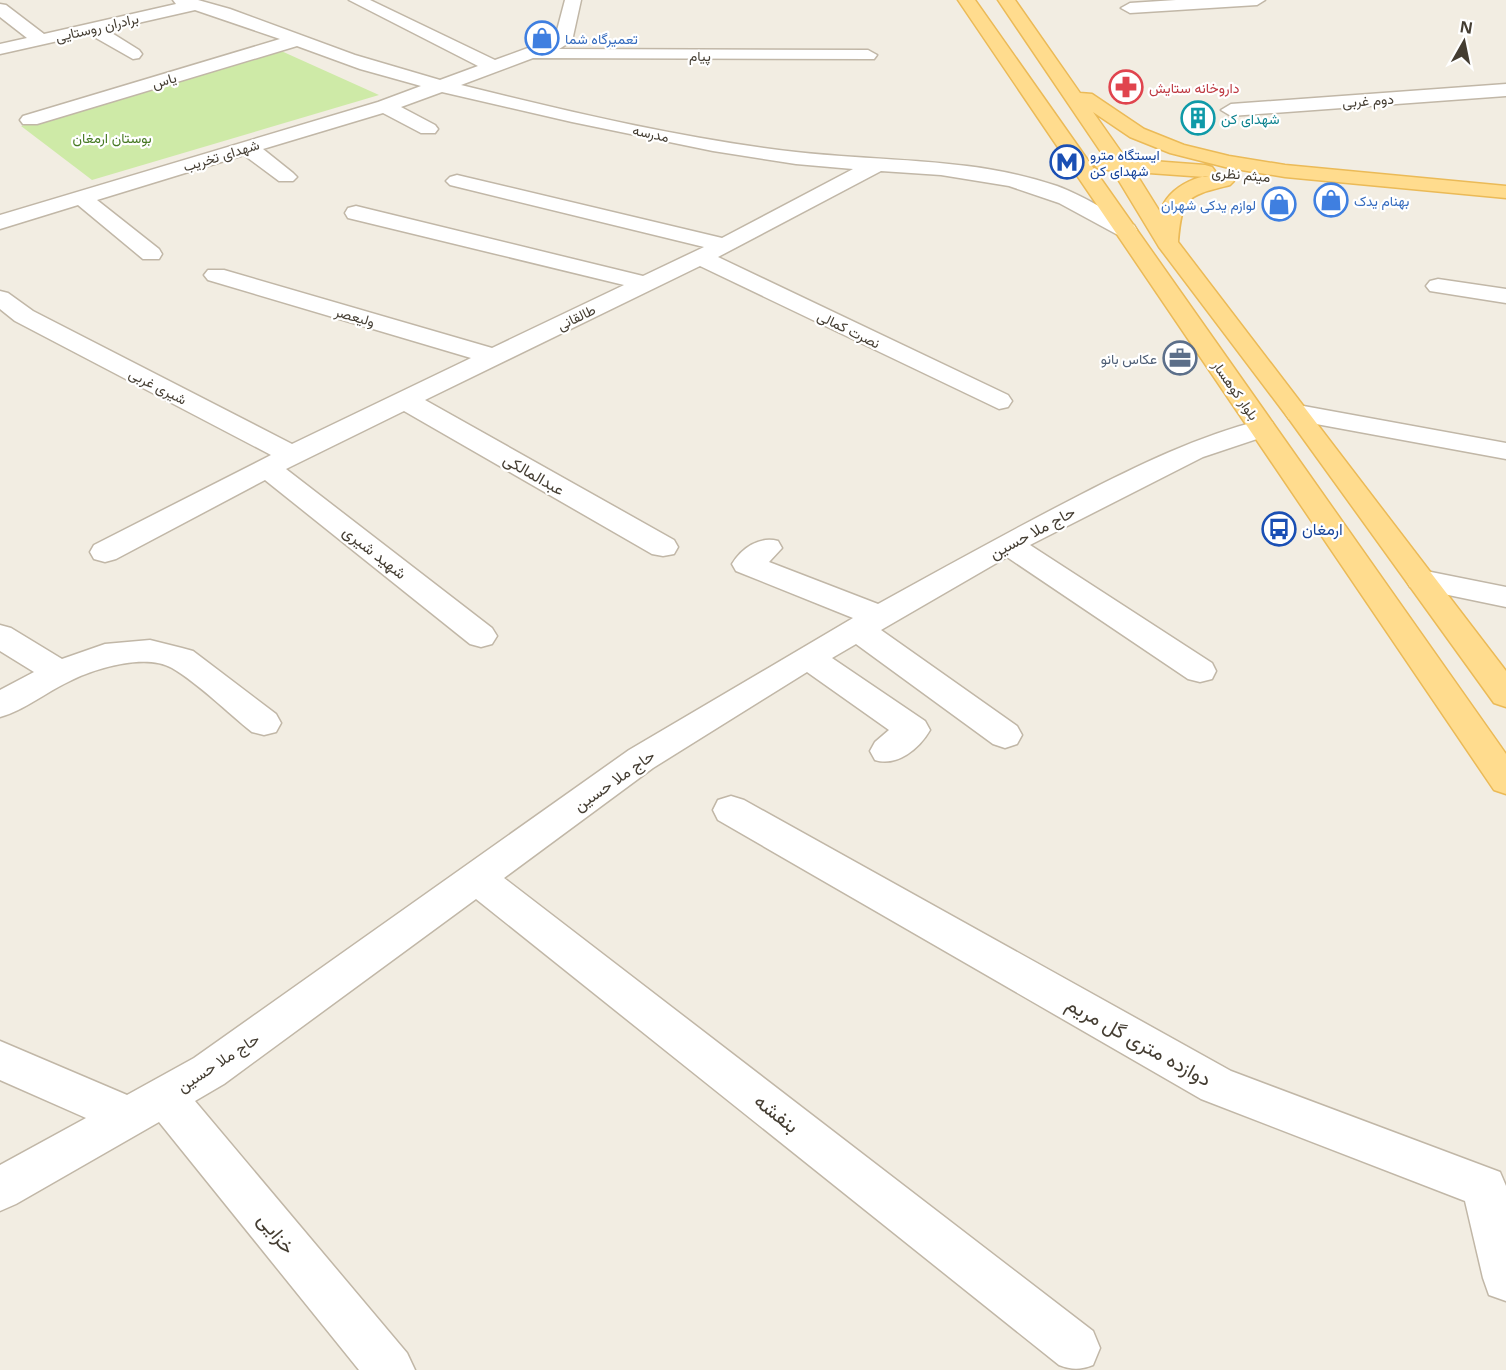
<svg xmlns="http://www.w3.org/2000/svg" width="1506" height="1370" font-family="'Open Sans',Vazirmatn,sans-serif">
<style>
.green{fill:#ceeaa7}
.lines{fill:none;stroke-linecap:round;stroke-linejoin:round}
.minor-casing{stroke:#c1b7a7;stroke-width:3}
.major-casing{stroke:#ebba57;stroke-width:3}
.minor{fill:#fff;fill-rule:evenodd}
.major{fill:#ffdc8e;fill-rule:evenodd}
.labels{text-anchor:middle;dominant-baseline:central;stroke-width:4.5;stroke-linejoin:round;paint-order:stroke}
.far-street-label{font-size:14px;fill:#443d32;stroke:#fff}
.far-shop-label{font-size:14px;fill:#366cbe;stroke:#fff;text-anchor:start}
.far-health-label{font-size:14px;fill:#be3a42;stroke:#fff;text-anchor:start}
.far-culture-label{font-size:14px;fill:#0d838f;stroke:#fff;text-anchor:start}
.far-park-label{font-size:14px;fill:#467923;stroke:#fff}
.far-transit-label{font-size:14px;fill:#164399;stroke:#fff;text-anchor:start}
.far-service-label{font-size:14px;fill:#4e5e75;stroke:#fff;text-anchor:end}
.street-label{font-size:16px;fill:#443d32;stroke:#fff}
.transit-label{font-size:16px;fill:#164399;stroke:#fff;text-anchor:start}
.near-street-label{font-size:20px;fill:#443d32;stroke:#fff}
</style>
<rect width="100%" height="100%" fill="#f2ede2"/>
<path class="green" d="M 279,50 L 379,95 L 92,180 L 21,126 Z"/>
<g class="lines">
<g class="minor-casing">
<path id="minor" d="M 173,0 L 198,0 L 230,9 L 355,55 L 440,80 L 478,66 L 349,0 L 370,0 L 495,60 L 555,38 L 565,0 L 581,0 L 572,41 L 559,49 L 868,50 L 877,55 L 874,59 L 533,58 L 461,85 C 570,112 683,139 796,152 C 883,162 972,157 1057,186 C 1084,196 1108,212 1134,225 L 1137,230 L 1134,235 L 1118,235 L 1059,203 L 1009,186 L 941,175 L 881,171 L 718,257 L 1008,395 L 1012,401 L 1008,407 L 999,409 L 700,266 L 425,400 L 674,540 L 678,547 L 674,554 L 663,556 L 652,554 L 404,411 L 286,469 L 492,628 L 497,636 L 492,644 L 481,647 L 470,644 L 265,480 L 116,559 L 105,562 L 94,559 L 90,552 L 94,545 L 271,455 L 15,321 L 0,309 L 0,291 L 8,293 L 33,311 L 292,444 L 471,358 L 208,280 L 204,275 L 208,270 L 224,270 L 492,348 L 624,285 L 348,218 L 345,213 L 348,208 L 356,206 L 643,276 L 704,247 L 450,185 L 446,181 L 450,177 L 457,175 L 722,238 L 853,169 L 796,164 L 713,151 L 572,122 L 442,92 L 401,107 L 435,125 L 438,129 L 435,133 L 421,133 L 383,113 L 263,149 L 293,173 L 297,177 L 293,181 L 279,181 L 244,155 L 97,200 L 159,249 L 162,254 L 159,259 L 143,259 L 78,205 L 0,229 L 0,215 L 378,102 L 421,86 L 360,69 L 297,46 L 37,124 L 23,124 L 20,120 L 23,116 L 280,39 L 195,10 L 107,30 L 139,50 L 142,54 L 139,58 L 133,59 L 89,34 L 0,54 L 0,44 L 27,38 L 0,17 L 0,4 L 6,5 L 44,34 L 176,4 Z
M 1176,0 L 1265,0 L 1257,5 L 1130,13 L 1121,8 L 1130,3 Z
M 1506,84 L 1506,96 L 1231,116 L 1221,110 L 1231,104 Z
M 1438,279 L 1506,289 L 1506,303 L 1430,291 L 1426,286 L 1430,281 Z
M 1298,405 L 1506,443 L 1506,459 L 1289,419 L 1285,413 L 1289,407 Z
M 1262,420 L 1272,422 L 1275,428 L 1272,434 L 1203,457 L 1030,545 L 1212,663 L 1216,671 L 1212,679 L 1200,682 L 1188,679 L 1007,557 L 881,630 L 1017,726 L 1022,735 L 1017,744 L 1005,748 L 993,744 L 856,644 L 832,658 L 925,721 L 930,730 C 919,749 897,767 875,760 L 870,751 L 875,742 L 889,730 L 807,672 L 653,768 L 504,878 L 1093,1331 L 1100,1348 L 1093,1365 C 1080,1370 1072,1370 1059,1365 L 476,899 L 224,1084 L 195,1101 L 407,1353 L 415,1370 L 359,1370 L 159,1122 L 16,1204 L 0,1211 L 0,1165 L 86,1118 L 0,1080 L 0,1041 L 127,1095 L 194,1058 L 629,750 L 853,618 L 736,571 L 732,564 C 742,548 759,536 778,541 L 782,548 L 769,562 L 878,604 C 945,567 1012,530 1080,495 C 1139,465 1198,436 1262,420 Z
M 1421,570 L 1506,587 L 1506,607 L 1410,587 L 1406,580 L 1410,573 Z
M 0,625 L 11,628 L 62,659 L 105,644 L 150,640 L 182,648 L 193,651 L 276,714 L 281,723 L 276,732 L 264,735 L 252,732 C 228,713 198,683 172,668 C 146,653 95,668 70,681 C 46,692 25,710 0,717 L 0,690 L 34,672 L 0,651 Z
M 731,796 L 744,800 L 1231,1071 L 1500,1172 L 1506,1186 L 1506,1301 L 1489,1295 L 1483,1278 L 1465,1201 L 1201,1099 L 718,820 L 713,810 L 718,800 Z"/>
</g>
<g class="major-casing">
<path id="major" d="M 958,0 L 975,0 L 1506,754 L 1506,794 L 1494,790 Z
M 998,0 L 1015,0 L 1080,93 L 1092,94 L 1144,129 L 1184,145 L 1229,156 L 1285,165 L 1506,186 L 1506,198 L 1285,177 L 1229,168 L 1170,153 L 1130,137 L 1093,112 L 1126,159 L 1205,165 L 1212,167 L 1215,171 L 1212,175 L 1205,177 L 1135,172 L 1160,212 C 1169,185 1203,170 1230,177 L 1234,181 L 1230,185 C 1188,196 1182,195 1178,242 L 1506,671 L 1506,707 L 1494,703 L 1289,419 L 1159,247 L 1113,171 L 1097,168 L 1094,164 L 1097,160 L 1105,158 Z"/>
</g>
<use href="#minor" class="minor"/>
<use href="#major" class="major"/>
</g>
<defs>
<g id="shop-ring" transform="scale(1.725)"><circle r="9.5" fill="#fff" stroke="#3f7fe0" stroke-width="1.5"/><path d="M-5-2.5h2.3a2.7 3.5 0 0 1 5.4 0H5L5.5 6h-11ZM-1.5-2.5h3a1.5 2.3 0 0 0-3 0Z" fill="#3f7fe0"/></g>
<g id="pharmacy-ring" transform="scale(1.725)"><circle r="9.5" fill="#fff" stroke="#e0444e" stroke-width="1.5"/><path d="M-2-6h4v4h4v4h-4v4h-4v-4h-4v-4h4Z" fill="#e0444e"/></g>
<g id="building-ring" transform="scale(1.725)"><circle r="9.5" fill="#fff" stroke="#0f9aa8" stroke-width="1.5"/><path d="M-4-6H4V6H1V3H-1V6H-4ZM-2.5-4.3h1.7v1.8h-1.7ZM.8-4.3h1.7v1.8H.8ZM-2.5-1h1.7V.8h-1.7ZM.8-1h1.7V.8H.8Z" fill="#0f9aa8"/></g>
<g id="metro-ring" transform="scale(1.725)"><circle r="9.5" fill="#fff" stroke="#1a4fb4" stroke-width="1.5"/><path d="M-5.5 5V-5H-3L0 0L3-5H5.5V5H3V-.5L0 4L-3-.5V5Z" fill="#1a4fb4"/></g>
<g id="office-ring" transform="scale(1.725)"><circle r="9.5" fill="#fff" stroke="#5c6f8a" stroke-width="1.5"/><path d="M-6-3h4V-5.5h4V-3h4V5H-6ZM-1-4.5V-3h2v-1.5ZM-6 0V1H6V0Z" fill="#5c6f8a"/></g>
<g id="bus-ring" transform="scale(1.725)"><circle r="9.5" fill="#fff" stroke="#1a4fb4" stroke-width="1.5"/><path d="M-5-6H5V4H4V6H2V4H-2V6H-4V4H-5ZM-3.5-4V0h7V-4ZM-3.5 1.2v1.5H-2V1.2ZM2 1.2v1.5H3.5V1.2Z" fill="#1a4fb4"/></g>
</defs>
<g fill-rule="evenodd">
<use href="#shop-ring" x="542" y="38"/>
<use href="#pharmacy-ring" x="1126" y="87"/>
<use href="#building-ring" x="1198" y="118"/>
<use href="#metro-ring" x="1067" y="162"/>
<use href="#shop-ring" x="1331" y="200"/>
<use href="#shop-ring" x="1279" y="204"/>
<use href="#office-ring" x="1180" y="358"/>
<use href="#bus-ring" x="1279" y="529"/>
</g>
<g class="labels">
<g class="far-street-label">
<text transform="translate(97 27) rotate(-13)">برادران روستایی</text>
<text x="700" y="55">پیام</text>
<text transform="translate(164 80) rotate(-17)">یاس</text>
<text transform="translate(1368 100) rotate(-4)">دوم غربی</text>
<text transform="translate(651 133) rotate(12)">مدرسه</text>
<text transform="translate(221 155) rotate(-17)">شهدای تخریب</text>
<text transform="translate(1241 174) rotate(5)">میثم نظری</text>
<text transform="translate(355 316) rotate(16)">ولیعصر</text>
<text transform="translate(576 317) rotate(-26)">طالقانی</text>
<text transform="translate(849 329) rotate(26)">نصرت کمالی</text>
<text transform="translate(158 386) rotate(27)">شیری غربی</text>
<text transform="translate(1236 390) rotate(55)">بلوار کوهسار</text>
</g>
<g class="far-shop-label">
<text x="565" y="38">تعمیرگاه شما</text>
<text x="1354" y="200">بهنام یدک</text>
<text x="1256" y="204" text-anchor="end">لوازم یدکی شهران</text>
</g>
<g class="far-health-label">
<text x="1149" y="87">داروخانه ستایش</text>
</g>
<g class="far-culture-label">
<text x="1221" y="118">شهدای کن</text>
</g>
<g class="far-park-label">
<text x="112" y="137">بوستان ارمغان</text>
</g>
<g class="far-transit-label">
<text x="1090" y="154">ایستگاه مترو<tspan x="1090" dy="16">شهدای کن</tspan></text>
</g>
<g class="far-service-label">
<text x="1157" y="358">عکاس بانو</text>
</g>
<g class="street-label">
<text transform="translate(534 474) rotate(30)">عبدالمالکی</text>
<text transform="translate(1032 532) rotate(-28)">حاج ملا حسین</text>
<text transform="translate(375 552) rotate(38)">شهید شیری</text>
<text transform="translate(614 780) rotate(-35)">حاج ملا حسین</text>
<text transform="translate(218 1062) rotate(-33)">حاج ملا حسین</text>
</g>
<g class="transit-label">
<text x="1302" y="529">ارمغان</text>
</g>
<g class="near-street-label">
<text transform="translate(1139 1041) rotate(29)">دوازده متری گل مریم</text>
<text transform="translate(777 1113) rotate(38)">بنفشه</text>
<text transform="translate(277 1233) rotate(51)">خزایی</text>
</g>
</g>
<g transform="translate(1464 42) rotate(9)" stroke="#ffffff" stroke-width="4.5" paint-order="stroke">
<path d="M0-4.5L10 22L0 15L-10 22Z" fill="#443d32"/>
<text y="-9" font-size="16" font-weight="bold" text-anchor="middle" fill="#443d32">N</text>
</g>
</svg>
